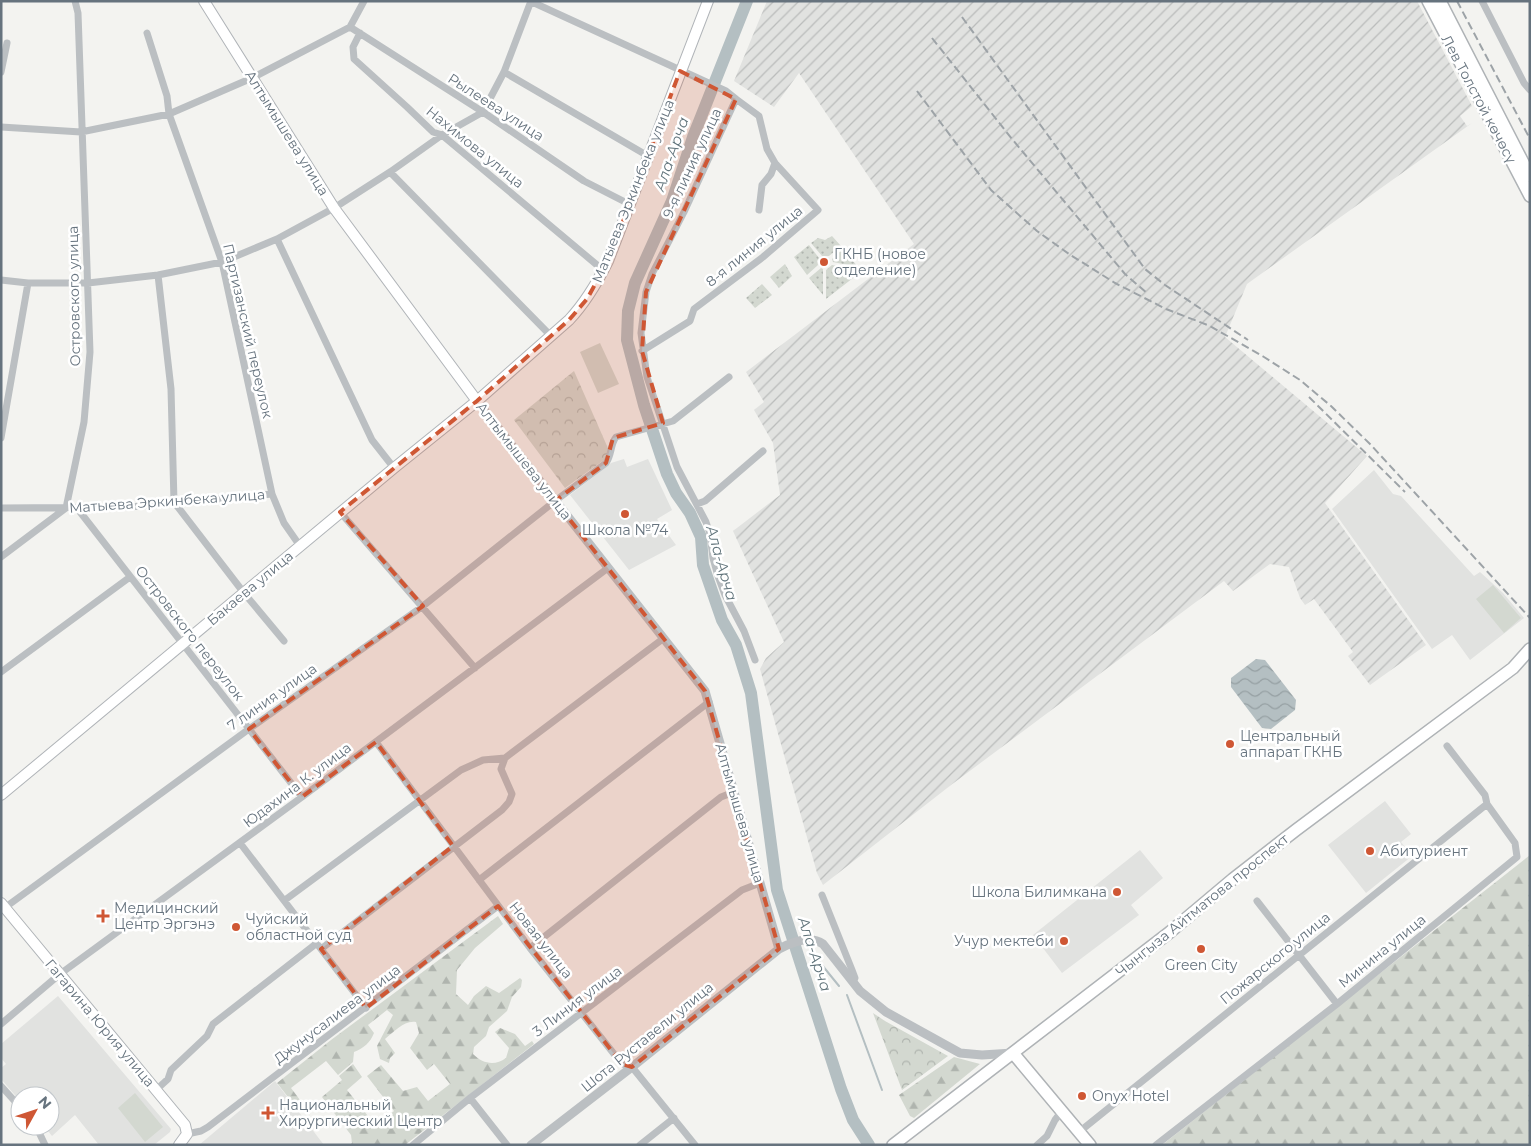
<svg xmlns="http://www.w3.org/2000/svg" width="1531" height="1146" font-family="Montserrat,sans-serif">
<style>
.built{fill:#e1e2e0}
.industrial{fill:url(#industrial-furrows)}
.grass{fill:url(#grass-dots)}
.forest{fill:url(#forest-firs)}
.park{fill:url(#park-crowns)}
.pitch{fill:#d3d8d0}
.water{fill:url(#water-waves)}
.lines{fill:none;stroke-linecap:round;stroke-linejoin:round}
.stream{stroke:#b4bfc2;stroke-width:2}
.river{stroke:#b4bfc2;stroke-width:12}
.secondary-casing{stroke:#b0b4b8;stroke-width:12}
.primary-casing{stroke:#afb3b6;stroke-width:14}
.minor{stroke:#bbbfc2;stroke-width:7}
.tertiary{stroke:#bbbfc2;stroke-width:9}
.secondary{stroke:#fff;stroke-width:10}
.primary{stroke:#fff;stroke-width:11}
.rail{stroke:#9da3a7;stroke-width:2;stroke-dasharray:8 4;stroke-linecap:butt}
.marked{fill:#cf5734;fill-opacity:0.2;stroke:#cf5734;stroke-width:4;stroke-dasharray:10 6;stroke-linejoin:round}
.poi-dot{fill:#cf5734;stroke:#fff;stroke-width:2}
.labels{text-anchor:middle;dominant-baseline:central;stroke-width:5;stroke-linejoin:round;paint-order:stroke}
.street-label{font-size:14px;fill:#66737e;stroke:#fff}
.poi-label{font-size:14px;fill:#66737e;stroke:#fff;text-anchor:start}
.water-label{font-size:15px;font-style:italic;fill:#61747b;stroke:#fff}
</style>
<defs>
<pattern id="industrial-furrows" width="10" height="10" patternUnits="userSpaceOnUse" patternTransform="scale(1.25)"><rect width="10" height="10" fill="#e1e2e0"/><path d="M-1 1l2-2M0 10L10 0M9 11l2-2" fill="none" stroke="#babcbb"/></pattern>
<pattern id="grass-dots" width="8" height="8" patternUnits="userSpaceOnUse" patternTransform="scale(1.25)"><rect width="8" height="8" fill="#d3d8d0"/><path d="M2 2h.1M6 6h.1" fill="none" stroke="#afb4ae" stroke-width="1.8" stroke-linecap="round"/></pattern>
<pattern id="forest-firs" width="22" height="20" patternUnits="userSpaceOnUse" patternTransform="scale(1.25)"><rect width="22" height="20" fill="#d3d8d0"/><path d="M5 1l3.5 6h-7zM16 11l3.5 6h-7z" fill="#afb4ae"/></pattern>
<pattern id="park-crowns" width="20" height="18" patternUnits="userSpaceOnUse" patternTransform="scale(1.25)"><rect width="20" height="18" fill="#d3d8d0"/><path d="M2 6a3 3 0 1 1 6 0M12 15a3 3 0 1 1 6 0" fill="none" stroke="#afb4ae"/></pattern>
<pattern id="water-waves" width="16" height="10" patternUnits="userSpaceOnUse" patternTransform="scale(1.25)"><rect width="16" height="10" fill="#b4bfc2"/><path d="M0 5q4-4 8 0t8 0" fill="none" stroke="#96a0a3"/></pattern>
</defs>
<rect width="100%" height="100%" fill="#f3f3f0"/>
<path class="built" d="M 624,459 L 627,467 L 648,459 L 672,510 L 657,519 L 676,545 L 629,570 L 570,495 L 611,463 Z
M 1374,470 L 1393,494 L 1401,496 L 1474,576 L 1480,572 L 1503,593 L 1524,618 L 1470,660 L 1452,635 L 1432,649 L 1332,509 Z
M 1385,801 L 1411,834 L 1401,842 L 1412,856 L 1366,893 L 1328,845 Z
M 1140,850 L 1163,878 L 1131,905 L 1139,915 L 1062,973 L 1033,935 Z
M 58,996 L 171,1129 L 170,1132 L 154,1145 L 99,1145 L 75,1115 L 52,1136 L 48,1131 L 46,1132 L 41,1126 L 50,1126 L 50,1096 L 20,1096 L 20,1101 L 1,1079 L 1,1068 L 6,1064 L 1,1058 L 1,1044 Z
M 275,1081 L 324,1145 L 199,1145 Z"/>
<path class="industrial" d="M 767,1 L 1417,1 L 1472,106 L 1460,116 L 1467,126 L 1472,123 L 1247,284 L 1225,337 L 1367,456 L 1325,503 L 1426,645 L 1370,685 L 1348,656 L 1353,652 L 1314,599 L 1305,605 L 1300,598 L 1289,567 L 1270,564 L 1233,591 L 1224,581 L 951,785 L 823,885 L 817,873 L 760,669 L 766,658 L 784,642 L 733,531 L 780,495 L 773,443 L 754,410 L 764,402 L 746,372 L 914,244 L 799,73 L 774,107 L 734,81 Z"/>
<path class="grass" d="M 832,236 L 841,246 L 829,256 L 822,256 L 811,243 L 818,238 L 825,240 Z
M 809,245 L 819,258 L 817,261 L 818,265 L 807,275 L 794,257 Z
M 843,249 L 858,267 L 833,262 L 832,259 Z
M 785,264 L 792,276 L 779,288 L 770,277 Z
M 832,265 L 862,271 L 826,299 L 826,270 Z
M 821,268 L 823,269 L 823,295 L 809,278 Z
M 762,284 L 772,295 L 755,308 L 746,298 Z"/>
<path class="forest" d="M 1530,855 L 1530,1145 L 1162,1145 Z
M 498,916 L 503,924 L 475,948 L 457,970 L 456,994 L 468,1005 L 474,996 L 486,986 L 499,993 L 520,978 L 522,980 L 521,987 L 512,997 L 507,1011 L 489,1027 L 486,1036 L 474,1047 L 473,1054 C 483,1064 495,1066 506,1058 L 509,1048 L 495,1032 L 500,1028 L 515,1034 L 525,1046 L 532,1041 L 534,1044 L 405,1145 L 350,1145 L 352,1143 L 351,1135 L 322,1097 L 342,1080 L 339,1076 L 353,1064 L 362,1077 L 347,1090 L 376,1126 L 394,1111 L 367,1076 L 381,1065 L 403,1091 L 417,1087 L 428,1101 L 450,1084 L 434,1064 L 427,1070 L 410,1048 L 419,1033 L 416,1022 C 404,1020 394,1032 385,1039 L 395,1053 L 390,1058 L 389,1063 L 380,1059 L 377,1046 L 393,1015 L 387,1010 L 368,1025 L 374,1033 C 370,1043 364,1048 354,1052 L 353,1062 L 338,1075 L 326,1061 L 291,1088 L 303,1104 L 299,1111 L 277,1083 L 331,1040 Z
M 954,1057 L 980,1064 L 914,1118 L 910,1116 L 899,1095 Z"/>
<path class="park" d="M 574,371 L 611,455 L 565,488 L 514,420 Z
M 873,1013 L 885,1021 L 948,1056 L 902,1090 Z"/>
<path class="pitch" d="M 600,343 L 619,384 L 598,393 L 580,352 Z
M 1493,585 L 1521,618 L 1504,633 L 1476,599 Z
M 135,1093 L 163,1127 L 145,1142 L 118,1108 Z"/>
<path class="water" d="M 1256,659 L 1265,660 L 1296,700 L 1295,710 L 1271,729 L 1262,728 L 1231,687 L 1231,678 Z"/>
<g class="lines">
<path class="stream" d="M 813,954 L 839,986
M 847,995 L 882,1090"/>
<path class="river" d="M 747,1 L 693,137 L 672,201 L 635,283 L 628,311 L 627,340 L 644,405 L 667,474 L 676,493 L 690,513 L 701,537 L 703,565 L 722,620 L 736,645 L 751,693 L 777,890 L 841,1089 L 853,1120 L 869,1145"/>
<g class="secondary-casing">
<path id="secondary" d="M 204,1 L 334,208 L 477,401
M 1,795 L 394,468 L 477,401 L 569,320 C 586,302 597,283 608,261 L 708,1
M 1,903 L 185,1125 L 187,1134 L 179,1145"/>
</g>
<g class="primary-casing">
<path id="primary" d="M 1428,1 L 1530,196
M 1440,1 L 1530,176
M 1013,1053 L 1090,1145
M 893,1145 L 1170,932 L 1233,879 L 1296,830 L 1513,668 L 1530,649"/>
</g>
<path class="minor" d="M 530,1 L 726,91 L 736,99 L 684,212 L 652,274 L 646,292 L 641,333 L 647,377 L 677,467 L 706,522 L 710,534 L 713,558 L 718,576 L 725,595 L 744,631 L 755,660
M 1482,1 L 1524,83 L 1530,90
M 350,27 L 483,112 L 584,181 L 629,204
M 147,33 L 167,96 L 169,114 L 222,262 L 272,494 L 284,523 L 300,546
M 360,33 L 353,47 L 354,59 L 407,107 L 433,132 L 442,135 L 603,270
M 1,72 L 7,43
M 504,72 L 648,156
M 1,127 L 81,132 L 169,114 L 252,78 L 350,27 L 364,1
M 390,172 L 551,336
M 759,210 L 762,185 L 771,174 L 775,163
M 277,239 L 372,440 L 394,468
M 158,275 L 171,389 L 174,502 L 244,593 L 284,641
M 1,280 L 28,283 L 88,283 L 158,275 L 222,262 L 277,239 L 334,208 L 390,172 L 442,135 L 483,112 L 504,72 L 531,1
M 642,351 L 690,321 L 694,309 L 763,257 L 818,210 L 775,163 L 767,149 L 759,116 L 736,99
M 1,438 L 28,283
M 697,504 L 705,501 L 763,451
M 1,508 L 130,507 L 272,494
M 77,508 L 302,797
M 340,512 L 475,668
M 1,557 L 66,508 L 84,422 L 90,352 L 78,13 L 75,1
M 1,672 L 130,577
M 376,742 L 530,948 L 622,1064 L 632,1067 L 695,1145
M 240,843 L 366,1008
M 479,880 L 709,702
M 822,895 L 852,970 L 855,978 L 853,982
M 285,900 L 461,770 L 483,760 L 505,758
M 1257,901 L 1337,1004
M 3,909 L 249,729 L 423,606 L 555,501 L 606,463 C 612,455 610,445 616,437 L 673,421 L 729,377
M 530,948 L 721,797 L 734,792
M 321,949 L 502,810 L 509,802 L 512,794 L 501,769 L 505,758 L 664,638
M 1,1024 L 60,974 L 302,797 L 608,568
M 1,1086 L 20,1107
M 156,1090 L 168,1079 L 171,1070 L 207,1036 L 213,1024 L 317,943
M 470,1098 L 507,1145
M 36,1126 L 45,1145
M 1079,1132 L 1487,804
M 187,1134 L 201,1131 L 208,1127 L 498,906
M 413,1145 L 470,1098 L 742,890 L 760,883
M 640,1145 L 674,1118
M 1037,1145 L 1047,1136 L 1055,1120 L 1062,1111
M 1156,1145 L 1337,1004 L 1517,857 L 1515,843 L 1487,804 L 1485,795 L 1447,746"/>
<path class="tertiary" d="M 477,401 L 705,691 L 779,949
M 531,1145 L 632,1067 L 779,949 C 792,942 810,935 823,944 L 860,991 L 886,1012 L 960,1053 L 982,1055 L 1013,1053"/>
<use href="#secondary" class="secondary"/>
<use href="#primary" class="primary"/>
<path class="rail" d="M 1457,1 L 1530,139
M 962,17 L 1145,269 L 1165,285 L 1248,340
M 932,38 L 1012,139 L 1125,274 L 1148,294
M 917,91 L 991,190 L 1037,231 L 1069,254 L 1115,283 L 1166,309 L 1210,326 L 1264,357 L 1300,380 L 1331,406 L 1370,444 L 1530,618
M 1309,397 L 1405,492"/>
</g>
<path class="marked" d="M 680,71 L 736,99 L 646,292 L 642,351 L 663,423 L 613,438 L 606,463 L 555,501 L 705,691 L 779,949 L 632,1067 L 622,1064 L 498,906 L 366,1008 L 321,949 L 453,846 L 376,742 L 302,797 L 249,729 L 423,606 L 340,512 L 477,401 L 569,320 L 587,299 L 608,261 Z"/>
<g class="poi-dot">
<circle cx="824" cy="262" r="5"/>
<circle cx="625" cy="514" r="5"/>
<circle cx="1230" cy="744" r="5"/>
<circle cx="1370" cy="851" r="5"/>
<circle cx="1117" cy="892" r="5"/>
<path d="M100.5 908.5h5v5h5v5h-5v5h-5v-5h-5v-5h5z"/>
<circle cx="236" cy="927" r="5"/>
<circle cx="1064" cy="941" r="5"/>
<circle cx="1201" cy="949" r="5"/>
<circle cx="1082" cy="1096" r="5"/>
<path d="M265.5 1105.5h5v5h5v5h-5v5h-5v-5h-5v-5h5z"/>
</g>
<g class="labels">
<g class="street-label">
<text transform="translate(1479 99) rotate(62)">Лев Толстой көчөсү</text>
<text transform="translate(496 107) rotate(33)">Рылеева улица</text>
<text transform="translate(287 133) rotate(58)">Алтымышева улица</text>
<text transform="translate(475 147) rotate(39)">Нахимова улица</text>
<text transform="translate(692 163) rotate(-65)">9-я линия улица</text>
<text transform="translate(633 191) rotate(-68)">Матыева Эркинбека улица</text>
<text transform="translate(754 246) rotate(-39)">8-я линия улица</text>
<text transform="translate(74 296) rotate(-91)">Островского улица</text>
<text transform="translate(248 331) rotate(77)">Партизанский переулок</text>
<text transform="translate(524 461) rotate(52)">Алтымышева улица</text>
<text transform="translate(167 501) rotate(-4)">Матыева Эркинбека улица</text>
<text transform="translate(250 588) rotate(-40)">Бакаева улица</text>
<text transform="translate(190 633) rotate(52)">Островского переулок</text>
<text transform="translate(272 697) rotate(-35)">7 линия улица</text>
<text transform="translate(297 785) rotate(-37)">Юдахина К. улица</text>
<text transform="translate(740 813) rotate(74)">Алтымышева улица</text>
<text transform="translate(1202 905) rotate(-39)">Чынгыза Айтматова проспект</text>
<text transform="translate(541 940) rotate(52)">Новая улица</text>
<text transform="translate(1382 951) rotate(-39)">Минина улица</text>
<text transform="translate(1275 958) rotate(-39)">Пожарского улица</text>
<text transform="translate(577 1001) rotate(-37)">3 Линия улица</text>
<text transform="translate(337 1014) rotate(-37)">Джунусалиева улица</text>
<text transform="translate(100 1023) rotate(50)">Гагарина Юрия улица</text>
<text transform="translate(647 1037) rotate(-39)">Шота Руставели улица</text>
</g>
<g class="poi-label">
<text x="834" y="254">ГКНБ (новое<tspan x="834" dy="16">отделение)</tspan></text>
<text x="625" y="530" text-anchor="middle">Школа №74</text>
<text x="1240" y="736">Центральный<tspan x="1240" dy="16">аппарат ГКНБ</tspan></text>
<text x="1380" y="851">Абитуриент</text>
<text x="1107" y="892" text-anchor="end">Школа Билимкана</text>
<text x="114" y="908">Медицинский<tspan x="114" dy="16">Центр Эргэнэ</tspan></text>
<text x="246" y="919">Чуйский<tspan x="246" dy="16">областной суд</tspan></text>
<text x="1054" y="941" text-anchor="end">Учур мектеби</text>
<text x="1201" y="965" text-anchor="middle">Green City</text>
<text x="1092" y="1096">Onyx Hotel</text>
<text x="279" y="1105">Национальный<tspan x="279" dy="16">Хирургический Центр</tspan></text>
</g>
<g class="water-label">
<text transform="translate(671 154) rotate(-71)">Ала-Арча</text>
<text transform="translate(722 563) rotate(74)">Ала-Арча</text>
<text transform="translate(815 954) rotate(72)">Ала-Арча</text>
</g>
</g>
<rect width="1531" height="1146" fill="none" stroke="#66737e" stroke-width="5"/>
<g transform="translate(35 1111) rotate(50)"><circle r="24" fill="#ffffff" stroke="#c2c7cb"/>
<path d="M0-4L9 19L0 12L-9 19Z" fill="#cf5734"/>
<text y="-8" font-size="14" font-weight="bold" text-anchor="middle" fill="#66737e">N</text>
</g>
</svg>
